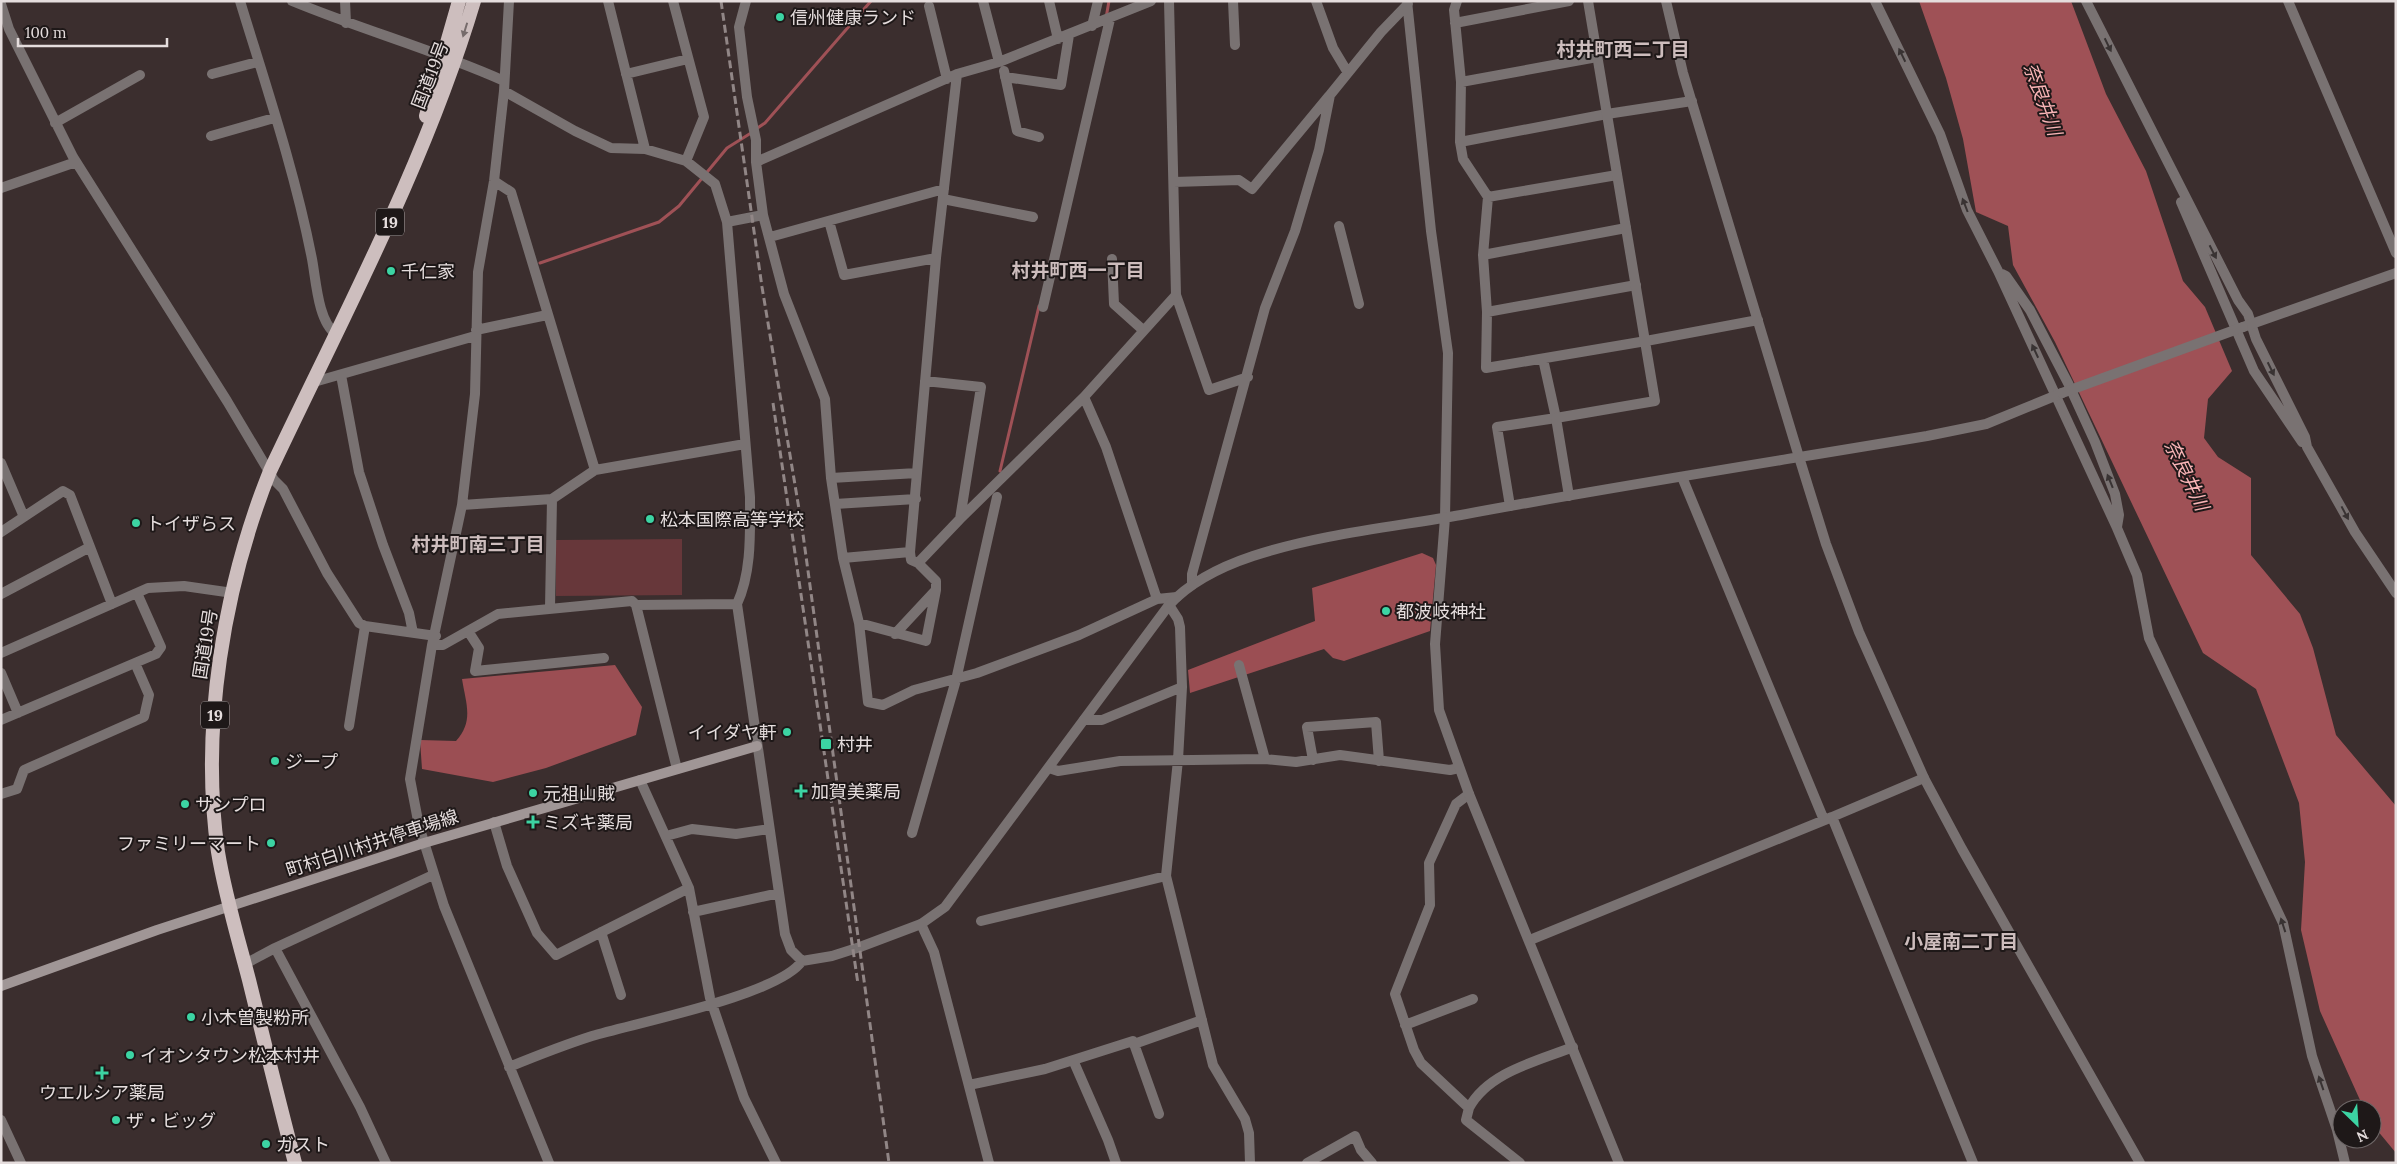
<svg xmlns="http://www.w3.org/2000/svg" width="2397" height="1164" font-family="Lora,'Noto Sans JP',serif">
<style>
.green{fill:#67373a}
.forest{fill:#9b4e53}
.water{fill:#9f5156}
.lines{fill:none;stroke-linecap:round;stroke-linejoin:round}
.stream{stroke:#9f5156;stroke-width:3}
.minor{stroke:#797272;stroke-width:10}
.tertiary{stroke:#797272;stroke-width:10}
.secondary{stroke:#a09696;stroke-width:10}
.trunk{stroke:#cdbebe;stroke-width:14}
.rail{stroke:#918686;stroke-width:3;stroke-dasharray:8 4;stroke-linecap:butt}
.tertiary-bridge{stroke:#797272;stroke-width:10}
.oneway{fill:#766b6b}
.oneway2{fill:#393333}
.poi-dot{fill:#3cd4a3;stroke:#1e1818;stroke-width:2}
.labels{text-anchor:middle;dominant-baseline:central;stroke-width:4;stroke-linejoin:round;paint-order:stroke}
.shield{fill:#1e1818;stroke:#a9a2a2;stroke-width:1}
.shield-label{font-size:16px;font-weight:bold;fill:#e5dddd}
.poi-label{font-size:18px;fill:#e5dddd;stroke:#1e1818;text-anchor:start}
.street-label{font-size:18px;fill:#e5dddd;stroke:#1e1818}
.neighbourhood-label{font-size:19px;font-weight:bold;fill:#cdbdbd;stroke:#1e1818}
.water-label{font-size:19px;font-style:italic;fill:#f8b4b6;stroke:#1e1818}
</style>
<rect width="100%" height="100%" fill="#3b2e2e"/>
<path class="green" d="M 682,539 L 682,595 L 556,596 L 556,540 Z"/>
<path class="forest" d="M 1422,553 L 1433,558 L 1436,565 L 1430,631 L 1344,661 L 1333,658 L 1324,649 L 1190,693 L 1188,670 L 1315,621 L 1312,588 Z
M 615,665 L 642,707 L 636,735 L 546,768 L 493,782 L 422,769 L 420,740 L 456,741 C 474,721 466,704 462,679 Z"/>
<path class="water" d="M 1919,1 L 2071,1 L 2106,94 L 2146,171 L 2183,281 L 2205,307 L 2232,371 L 2208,399 L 2204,438 L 2218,457 L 2251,478 L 2251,555 L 2300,614 L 2313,648 L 2336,735 L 2396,806 L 2396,1153 L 2372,1124 L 2372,1109 L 2364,1109 L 2320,1011 L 2301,930 L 2305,862 L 2299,803 L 2256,689 L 2203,653 L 2055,342 L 2013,265 L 2008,226 L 1976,212 L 1963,139 L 1946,78 Z"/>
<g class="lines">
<path class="stream" d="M 1106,18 L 1109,1
M 756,129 L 765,123 L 871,1
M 540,263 L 659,222 L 679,206 L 727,148 L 751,133
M 1000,471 L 1039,306"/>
<path class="minor" d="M 240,1 C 266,86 295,172 312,259 C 316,280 318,322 336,334
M 292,1 C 362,30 435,50 504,81
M 345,1 L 346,23
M 509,1 L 504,91 L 494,181 L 478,272 L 475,394 L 462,505 L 432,645 L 410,779 L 419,826 L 444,906 L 549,1163
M 608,1 L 645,149
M 673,1 L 704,117 L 686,161
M 746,1 L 739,27 L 747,97 L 756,140 L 756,162 L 763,215 L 784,294 L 825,399 L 831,478 L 843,558 L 859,623 L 868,702 L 883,705 L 914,690 L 977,673 L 1079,635 L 1157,599 L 1177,597
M 983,1 L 999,62
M 1049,1 L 1058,39
M 1169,1 L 1176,295 L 1209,390 L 1248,377
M 1233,1 L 1235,45
M 1316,1 L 1333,48 L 1348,73
M 1407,1 L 1431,231 L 1448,353 L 1445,518
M 1457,1 L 1454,10 L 1461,82 L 1460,142 L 1463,159 L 1488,197 L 1483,255 L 1487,312 L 1486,368 L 1646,341
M 1875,1 L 1940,134 L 1967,210 L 1998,271 L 2117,528 L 2137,575 L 2149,638 L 2283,923 L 2312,1056 L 2337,1130 L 2345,1163
M 2086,1 L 2238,300 L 2248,314 L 2256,339 L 2305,437 L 2307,447 L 2355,532 L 2396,593
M 1,4 L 9,29 L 73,157 L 227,401 L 274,480 L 283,489 L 327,573 L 359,623 L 365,626 L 436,636
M 929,6 L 947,79
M 1455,23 L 1569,1
M 1092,26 L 1098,1
M 1004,71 L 1017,131 L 1039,137
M 212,74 L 257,62
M 626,74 L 688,59
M 1005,77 L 1061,85 L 1069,35
M 1461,82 L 1597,57
M 504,91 L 575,131 L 611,148 L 645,149 L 686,161 L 715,184 L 727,222 L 750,497 C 750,532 752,572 737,604 L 785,934 L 791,950 L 802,961 L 832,956 L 860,947
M 55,123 L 140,75
M 211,136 L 274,118
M 1460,142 L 1607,114
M 756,162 L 957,74 L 999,62 L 1151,1
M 494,181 L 511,192 L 595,470
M 1174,182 L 1239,180 L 1252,189 L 1329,96
M 1,188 L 76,162
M 1488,197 L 1617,175
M 943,199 L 1033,217
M 2181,202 L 2254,371 L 2302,442
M 829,221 L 844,275 L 936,258
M 727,222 L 763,215
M 1339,226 L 1359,304
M 770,237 L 944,189
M 1483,255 L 1626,228
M 1112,259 L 1114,304 L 1143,330
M 2002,274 L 2006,276 L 2030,310 L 2068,383 L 2095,442 L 2115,494 L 2119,515 L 2117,527
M 1043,307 L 1110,19
M 1487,312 L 1636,285
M 476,330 L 547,315
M 341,375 L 359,472 L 383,545 L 409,613 L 413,633
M 925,381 L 981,387 L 960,519
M 314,382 L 475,336
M 1084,397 L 1106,447 L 1157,599
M 1,463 L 24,517
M 1682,477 L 1824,820
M 831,478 L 917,473
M 835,504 L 916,499
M 462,505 L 552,499
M 1510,506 L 1497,427 L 1556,418 L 1543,359
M 1,532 L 63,491 L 70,495 L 112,604
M 843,558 L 910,552
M 918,563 L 960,519 L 1084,397 L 1176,295
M 1192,585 L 1192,574 L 1265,308 L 1295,231 L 1319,150 L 1330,95 L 1381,32 L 1408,4
M 1,594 L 90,547
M 636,605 L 677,769
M 1169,605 L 1178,619 L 1180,627 L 1182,687 L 1178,760 L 1166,876 L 1213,1065 L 1245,1119 L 1249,1133 L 1250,1163
M 550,608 L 552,499 L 595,470 L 745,444
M 859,623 L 926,641 L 936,590 L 936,581 L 918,563 L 911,560 L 910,552 L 936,258 L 957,74
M 468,631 L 479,648 L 475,671 L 604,658
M 895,634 L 936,590
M 432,645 L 443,645 L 498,614 L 632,601 L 636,605 L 737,604
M 1,653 L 148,588 L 184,586 L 233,593
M 1239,665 L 1265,759
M 1,673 L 18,713
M 1,720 L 156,654 L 161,647 L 137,593
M 1084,720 L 1102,720 L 1182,687
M 349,726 L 365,626
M 1313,760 L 1307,727 L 1376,722 L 1379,761
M 1049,768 L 1058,771 L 1120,761 L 1265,759 L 1296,762 L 1340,755 L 1450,770 L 1459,768
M 640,780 L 689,888 L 710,998 L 744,1098 L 776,1163
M 1,794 L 17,789 L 24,770 L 144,717 L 149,695 L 135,663
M 1469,794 L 1456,804 L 1429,863 L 1430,905 L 1395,994 L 1414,1050 L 1421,1063 L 1469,1108 L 1466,1120 L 1520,1163
M 1832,817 L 1924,778
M 494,822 L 507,866 L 537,933 L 556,955 L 689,888
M 912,833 L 956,680 L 997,497
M 666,836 L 692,829 L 736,834 L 769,829
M 693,912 L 779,893
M 981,921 L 1166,876
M 921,924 L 934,952 L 989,1163
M 601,932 L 621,995
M 1530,940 L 1832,817 L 1973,1163
M 275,948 L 360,1107 L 386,1163
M 245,964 L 275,948 L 433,875
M 1405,1025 L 1473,999
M 1134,1044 L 1202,1020
M 1073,1060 L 1108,1140 L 1116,1163
M 509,1067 C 536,1056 564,1045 592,1036 C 635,1023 779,995 802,961
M 969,1085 L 1045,1069 L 1133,1041 L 1159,1114
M 1469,1108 C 1488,1072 1538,1061 1573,1047
M 1,1120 L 21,1163
M 1307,1163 L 1355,1136 L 1361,1150 L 1372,1163"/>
<path class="tertiary" d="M 1666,1 L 1683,73 L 1799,457 L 1826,544 L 1859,632 L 1924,778 L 1962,849 L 2140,1163
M 2288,1 L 2396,253
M 1607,114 L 1692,101
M 2243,327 L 2396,273
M 1646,341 L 1758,320
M 1569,496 L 1556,418 L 1655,401 L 1588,1
M 1445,518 L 1435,644 L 1439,710 L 1469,794 L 1619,1163
M 860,947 L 921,924 L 945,907 L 1169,605 C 1191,581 1223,566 1253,556 C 1320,534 1393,527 1461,515 C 1616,486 1772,462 1927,436 L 1986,424 L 2062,393"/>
<path class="secondary" d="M 1,986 L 157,930 L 424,843 L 757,746"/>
<path class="trunk" d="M 426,116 L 459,1
M 295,1163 C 279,1102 264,1041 249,980 C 238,938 225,895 218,852 C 200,728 224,586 270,471 C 343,316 425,165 474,1"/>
<path class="rail" d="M 721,1 L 762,287 L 802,527 L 889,1163
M 773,403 L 858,984"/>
<path class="tertiary-bridge" d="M 2062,393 L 2243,327"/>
</g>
<defs><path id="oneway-solid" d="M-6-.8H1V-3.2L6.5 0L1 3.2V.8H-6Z" transform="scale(1.25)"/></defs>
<use class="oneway" href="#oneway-solid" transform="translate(465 30) rotate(107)"/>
<g class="oneway2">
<use href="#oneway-solid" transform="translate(2108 45) rotate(64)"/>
<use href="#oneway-solid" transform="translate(1902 55) rotate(-116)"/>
<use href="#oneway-solid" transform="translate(1965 205) rotate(-111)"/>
<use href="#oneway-solid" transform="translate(2213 252) rotate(63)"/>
<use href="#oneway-solid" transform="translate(2035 351) rotate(-115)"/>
<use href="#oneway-solid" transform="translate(2271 369) rotate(64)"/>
<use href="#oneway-solid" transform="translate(2110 481) rotate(-112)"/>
<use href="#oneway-solid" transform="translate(2345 513) rotate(62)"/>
<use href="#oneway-solid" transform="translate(2283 925) rotate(-108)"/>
<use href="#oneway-solid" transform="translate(2321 1083) rotate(-109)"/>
</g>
<g class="poi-dot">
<circle cx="780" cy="17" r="5"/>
<circle cx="391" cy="271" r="5"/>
<circle cx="650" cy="519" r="5"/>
<circle cx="136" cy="523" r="5"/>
<circle cx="1386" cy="611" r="5"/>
<circle cx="787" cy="732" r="5"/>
<rect x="820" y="738" width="12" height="12" rx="2.5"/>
<circle cx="275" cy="761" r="5"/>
<path d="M798.5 783.5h5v5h5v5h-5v5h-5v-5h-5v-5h5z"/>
<circle cx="533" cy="793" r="5"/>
<circle cx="185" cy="804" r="5"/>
<path d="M530.5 814.5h5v5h5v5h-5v5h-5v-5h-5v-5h5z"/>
<circle cx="271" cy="843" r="5"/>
<circle cx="191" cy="1017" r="5"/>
<circle cx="130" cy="1055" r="5"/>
<path d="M99.5 1065.5h5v5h5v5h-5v5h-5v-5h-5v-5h5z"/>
<circle cx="116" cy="1120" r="5"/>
<circle cx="266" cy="1144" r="5"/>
</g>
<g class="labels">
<g class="shield">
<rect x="376" y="208.5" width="28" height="27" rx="4"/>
<rect x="201" y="701.5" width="28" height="27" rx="4"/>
</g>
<g class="shield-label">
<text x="390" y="222">19</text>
<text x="215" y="715">19</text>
</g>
<g class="poi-label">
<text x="790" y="17">信州健康ランド</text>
<text x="401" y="271">千仁家</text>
<text x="660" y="519">松本国際高等学校</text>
<text x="146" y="523">トイザらス</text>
<text x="1396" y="611">都波岐神社</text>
<text x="777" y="732" text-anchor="end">イイダヤ軒</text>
<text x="837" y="744">村井</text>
<text x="285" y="761">ジープ</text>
<text x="811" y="791">加賀美薬局</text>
<text x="543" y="793">元祖山賊</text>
<text x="195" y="804">サンプロ</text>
<text x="543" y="822">ミズキ薬局</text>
<text x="261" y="843" text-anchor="end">ファミリーマート</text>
<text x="201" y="1017">小木曽製粉所</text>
<text x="140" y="1055">イオンタウン松本村井</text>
<text x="102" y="1092" text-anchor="middle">ウエルシア薬局</text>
<text x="126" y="1120">ザ・ビッグ</text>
<text x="276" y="1144">ガスト</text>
</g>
<g class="street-label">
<text transform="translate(430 75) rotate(-69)">国道19号</text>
<text transform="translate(205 644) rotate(-81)">国道19号</text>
<text transform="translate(372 843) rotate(-18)">町村白川村井停車場線</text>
</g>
<g class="neighbourhood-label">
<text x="1623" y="49">村井町西二丁目</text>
<text x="1078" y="270">村井町西一丁目</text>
<text x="478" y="544">村井町南三丁目</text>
<text x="1961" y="941">小屋南二丁目</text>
</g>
<g class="water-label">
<text transform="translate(2043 99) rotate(70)">奈良井川</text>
<text transform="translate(2187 475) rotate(64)">奈良井川</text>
</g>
</g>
<rect width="2397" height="1164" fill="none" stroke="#e5dddd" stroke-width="5"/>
<g transform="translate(2357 1124) rotate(155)"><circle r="24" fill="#1e1818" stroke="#6e6767"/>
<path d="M0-4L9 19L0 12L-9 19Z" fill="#3cd4a3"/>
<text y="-8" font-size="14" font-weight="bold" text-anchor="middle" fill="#e5dddd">N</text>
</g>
<path d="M18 38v8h149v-8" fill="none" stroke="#e5dddd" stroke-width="2.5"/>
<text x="25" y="38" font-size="15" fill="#e5dddd" stroke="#1e1818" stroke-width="4" paint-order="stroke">100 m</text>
</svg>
